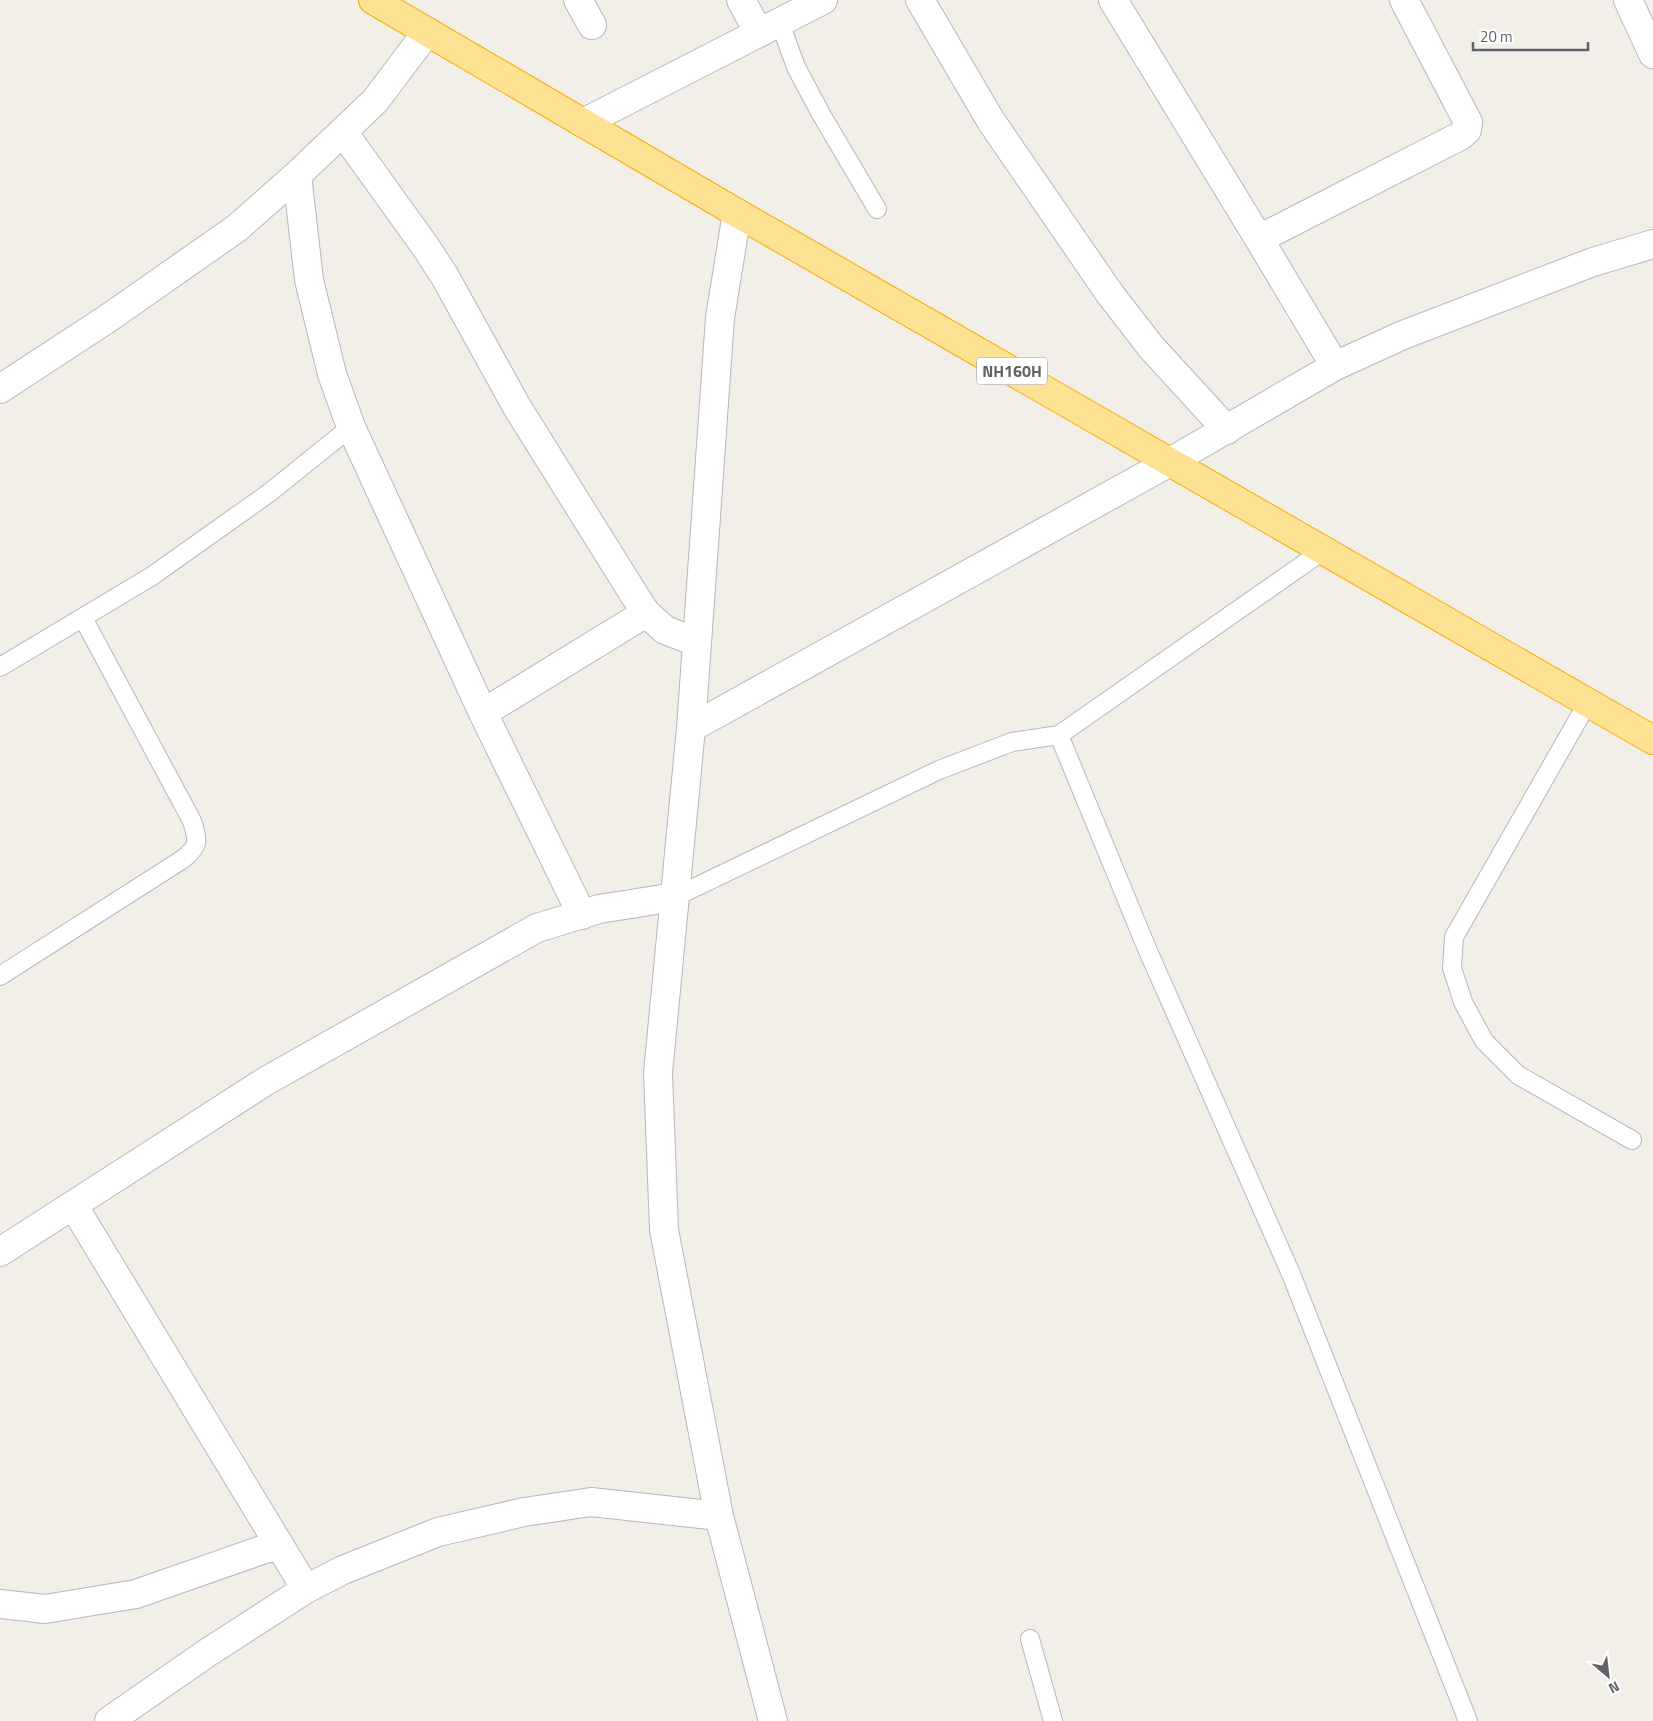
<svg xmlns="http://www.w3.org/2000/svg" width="1653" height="1721" font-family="'Titillium Web',sans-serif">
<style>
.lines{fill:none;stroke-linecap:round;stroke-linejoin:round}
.lane-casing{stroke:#b5b8bc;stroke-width:20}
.street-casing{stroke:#b5b8bc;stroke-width:30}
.highway-casing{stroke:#f9ab00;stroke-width:30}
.lane{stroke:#fff;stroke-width:18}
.street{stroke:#fff;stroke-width:28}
.highway{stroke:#fde293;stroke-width:28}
.labels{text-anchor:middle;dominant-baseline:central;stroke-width:5;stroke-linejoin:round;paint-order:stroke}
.shield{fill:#fff;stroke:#8f9295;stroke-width:1}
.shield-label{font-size:16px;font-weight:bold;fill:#5f6368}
</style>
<rect width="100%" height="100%" fill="#f1efe8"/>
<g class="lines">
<g class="lane-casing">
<path id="lane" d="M 780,23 L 796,67 L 821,114 L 877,209
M 1324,550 L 1059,735 L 1148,951 L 1291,1274 L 1468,1721
M 0,667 L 152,576 L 269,493 L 351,427
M 1588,702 L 1454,937 L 1452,968 L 1463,1002 L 1484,1041 L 1518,1075 L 1632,1140
M 675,897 L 939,770 L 1012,742 L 1059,735
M 0,976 L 183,859 C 200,845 198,841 192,821 L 83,618
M 1030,1639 L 1053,1721"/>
</g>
<g class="street-casing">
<path id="street" d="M 578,0 L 592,25
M 741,0 L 759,33
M 920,0 L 991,121 L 1110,294 L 1151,347 L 1227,430
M 1113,0 L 1259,239
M 1628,0 L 1653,54
M 583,123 L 823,0
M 343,132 L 425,246 L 444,275 L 517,407 L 635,596 L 646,613 L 665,630 L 696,642
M 297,175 L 309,280 L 332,374 L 351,427 L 483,713 L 582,915
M 737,213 L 720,318 L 691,728 L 658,1073 L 664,1230 L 719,1516 L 773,1721
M 1335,366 L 1259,239 L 1460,136 L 1467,130 L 1468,122 L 1404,0
M 0,389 L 107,319 L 237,228 L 297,175 L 375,101 L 427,32
M 483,713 L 646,613
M 691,728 L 1170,462 L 1335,366 L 1403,335 L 1593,262 L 1653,244
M 73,1205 L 306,1589
M 0,1252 L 266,1081 L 537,928 L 599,909 L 675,897
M 0,1604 L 45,1609 L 136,1594 L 279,1544
M 109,1721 L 207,1653 L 306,1589 L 343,1570 L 438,1532 L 524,1512 L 591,1502 L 719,1516"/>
</g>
<g class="highway-casing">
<path id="highway" d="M 373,0 L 737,213 L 1653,740"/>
</g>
<use href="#lane" class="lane"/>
<use href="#street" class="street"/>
<use href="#highway" class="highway"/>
</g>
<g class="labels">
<rect class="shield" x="977" y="357.5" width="70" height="27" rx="4"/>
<g class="shield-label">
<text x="1012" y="371">NH160H</text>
</g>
</g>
<g transform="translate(1608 1676) rotate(152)" stroke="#ffffff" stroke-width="4" paint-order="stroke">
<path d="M0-4L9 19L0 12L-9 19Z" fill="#5f6368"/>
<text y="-8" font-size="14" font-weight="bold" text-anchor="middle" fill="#5f6368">N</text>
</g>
<path d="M1473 42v8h115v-8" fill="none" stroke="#5f6368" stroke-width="2.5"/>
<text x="1480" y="42" font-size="15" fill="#5f6368" stroke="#ffffff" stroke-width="4" paint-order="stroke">20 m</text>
</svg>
